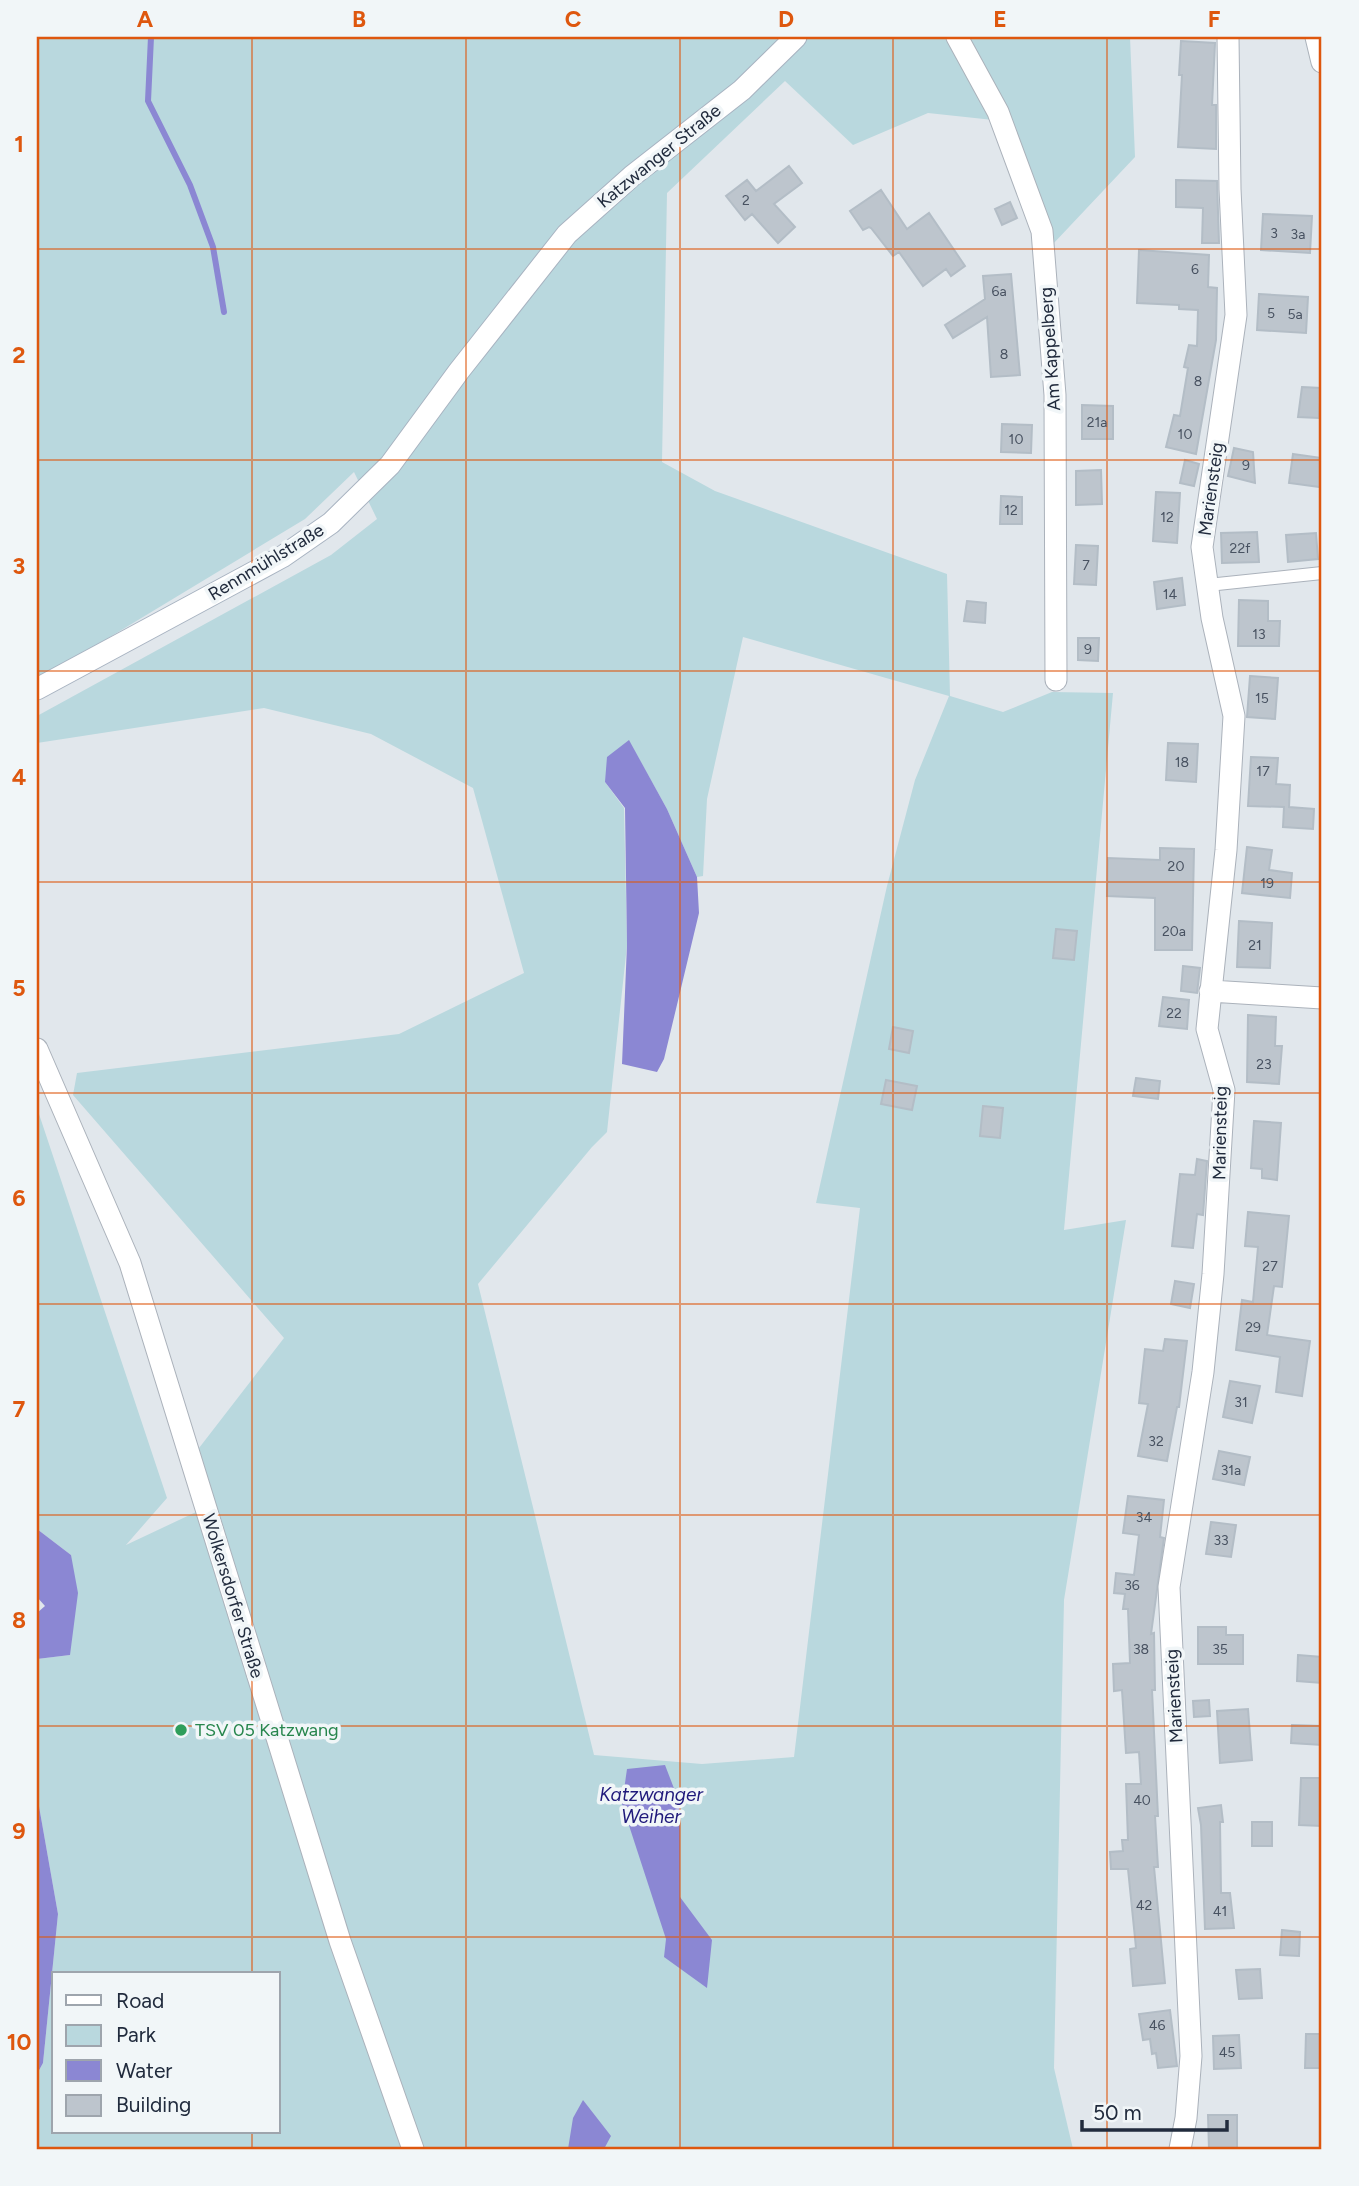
<svg xmlns="http://www.w3.org/2000/svg" width="1359" height="2186" font-family="Figtree,sans-serif">
<style>
.green{fill:#b9d8de;fill-rule:evenodd}
.water{fill:#8b87d3}
.lines{fill:none;stroke-linecap:round;stroke-linejoin:round}
.stream{stroke:#8b87d3;stroke-width:6}
.building{fill:#bdc5cd;stroke:#b3bdc6;stroke-width:2}
.lane-casing{stroke:#abb2bb;stroke-width:14}
.street-casing{stroke:#abb2bb;stroke-width:23}
.secondary-casing{stroke:#a8b3c1;stroke-width:23}
.lane{stroke:#fff;stroke-width:12}
.street{stroke:#fff;stroke-width:21}
.secondary{stroke:#fff;stroke-width:21}
.grid{fill:none;stroke:#de570e;stroke-width:2;stroke-opacity:0.55}
.leisure-dot{fill:#2e9e5b;stroke:#f1f6f8;stroke-width:2.5}
.labels{text-anchor:middle;dominant-baseline:central;stroke-width:7;stroke-linejoin:round;paint-order:stroke}
.number-label{font-size:14px;fill:#485261}
.street-label{font-size:18px;fill:#212b3d;stroke:#f1f6f8}
.leisure-label{font-size:18px;fill:#27864d;stroke:#f1f6f8;text-anchor:start}
.water-label{font-size:19px;font-style:italic;fill:#1f197b;stroke:#f1f6f8}
.neatline{fill:none;stroke:#de570e;stroke-width:2.5}
.grid-label{font-size:23px;text-anchor:middle;font-weight:bold;fill:#de570e}
</style>
<rect width="100%" height="100%" fill="#e1e7ec"/>
<path class="green" d="M 37,37 L 1130,37 L 1135,157 L 1053,244 L 1012,122 L 928,113 L 853,145 L 785,81 L 667,193 L 662,462 L 715,491 L 947,574 L 950,696 L 1003,712 L 1052,692 L 1113,693 L 1064,1230 L 1126,1220 L 1064,1600 L 1054,2068 L 1073,2149 L 37,2149 L 37,2074 L 43,2063 L 58,1914 L 37,1795 L 37,1659 L 70,1655 L 71,1555 L 37,1529 L 37,1108 L 167,1498 L 126,1545 L 196,1512 L 189,1461 L 284,1338 L 73,1095 L 77,1073 L 399,1034 L 524,973 L 473,788 L 371,734 L 264,708 L 37,743 L 37,716 L 331,555 L 377,519 L 354,472 L 305,519 L 95,646 L 37,678 ZM 743,637 L 949,696 L 915,780 L 887,886 L 816,1203 L 860,1208 L 794,1757 L 702,1764 L 594,1755 L 478,1284 L 592,1147 L 607,1132 L 627,945 L 624,808 L 605,782 L 629,741 L 667,809 L 697,877 L 703,876 L 707,799 ZM 54,1974 L 278,1974 L 278,2132 L 54,2132 Z"/>
<path class="water" d="M 629,740 L 667,809 L 697,877 L 699,913 L 664,1059 L 657,1072 L 622,1064 L 627,945 L 625,808 L 605,782 L 607,757 Z
M 37,1529 L 71,1555 L 78,1593 L 70,1655 L 37,1659 L 37,1613 L 45,1606 L 37,1597 Z
M 665,1765 L 680,1804 L 680,1897 L 712,1940 L 707,1988 L 664,1957 L 666,1939 L 622,1804 L 627,1769 Z
M 37,1795 L 58,1914 L 43,2063 L 37,2074 Z
M 583,2100 L 611,2136 L 604,2149 L 568,2149 L 573,2118 Z"/>
<g class="lines">
<path class="stream" d="M 151,37 L 148,101 L 190,185 L 213,247 L 224,312"/>
</g>
<path class="building" d="M 1181,41 L 1215,43 L 1212,105 L 1216,105 L 1216,149 L 1178,147 L 1182,75 L 1179,75 Z
M 789,166 L 802,183 L 774,204 L 795,227 L 778,243 L 752,214 L 745,220 L 726,196 L 747,180 L 756,191 Z
M 1176,180 L 1217,181 L 1219,243 L 1202,243 L 1203,208 L 1176,207 Z
M 881,190 L 907,229 L 929,213 L 965,266 L 951,276 L 946,269 L 923,286 L 899,252 L 893,256 L 871,228 L 869,227 L 863,230 L 850,211 Z
M 1010,202 L 1017,218 L 1002,225 L 995,209 Z
M 1263,214 L 1312,216 L 1310,253 L 1261,250 Z
M 1139,250 L 1209,255 L 1208,287 L 1217,288 L 1216,340 L 1196,454 L 1166,447 L 1174,415 L 1180,416 L 1188,368 L 1184,367 L 1189,345 L 1197,346 L 1198,310 L 1179,309 L 1179,305 L 1137,303 Z
M 1011,274 L 1020,375 L 991,377 L 987,317 L 953,338 L 945,325 L 985,299 L 983,276 Z
M 1259,294 L 1308,297 L 1306,333 L 1257,330 Z
M 1302,387 L 1321,388 L 1319,418 L 1298,417 Z
M 1082,405 L 1113,406 L 1113,439 L 1082,439 Z
M 1002,424 L 1032,425 L 1031,453 L 1001,452 Z
M 1234,448 L 1253,452 L 1255,483 L 1228,476 Z
M 1293,454 L 1322,458 L 1320,487 L 1289,483 Z
M 1185,460 L 1199,464 L 1194,486 L 1180,483 Z
M 1101,470 L 1102,504 L 1076,505 L 1076,471 Z
M 1156,492 L 1180,493 L 1177,543 L 1153,541 Z
M 1001,496 L 1022,497 L 1022,524 L 1000,524 Z
M 1257,532 L 1259,562 L 1222,563 L 1221,533 Z
M 1316,533 L 1318,559 L 1288,562 L 1286,535 Z
M 1076,545 L 1098,546 L 1096,585 L 1074,584 Z
M 1182,578 L 1185,605 L 1157,609 L 1154,582 Z
M 1239,600 L 1268,601 L 1268,621 L 1280,621 L 1279,646 L 1238,646 Z
M 967,601 L 986,603 L 985,623 L 964,621 Z
M 1078,638 L 1099,638 L 1098,661 L 1078,660 Z
M 1250,676 L 1278,678 L 1275,719 L 1247,717 Z
M 1168,743 L 1198,744 L 1196,782 L 1166,780 Z
M 1251,757 L 1278,758 L 1276,784 L 1290,785 L 1289,807 L 1314,809 L 1313,829 L 1283,827 L 1284,807 L 1248,806 Z
M 1247,847 L 1272,850 L 1269,870 L 1292,873 L 1290,898 L 1242,893 Z
M 1160,848 L 1194,849 L 1192,950 L 1155,950 L 1155,898 L 1107,896 L 1108,858 L 1160,860 Z
M 1239,921 L 1272,923 L 1270,968 L 1237,967 Z
M 1056,929 L 1077,931 L 1074,960 L 1053,958 Z
M 1183,966 L 1200,968 L 1197,993 L 1181,991 Z
M 1163,997 L 1189,1000 L 1187,1029 L 1159,1026 Z
M 1248,1015 L 1276,1017 L 1275,1046 L 1282,1046 L 1279,1084 L 1247,1082 Z
M 893,1027 L 913,1031 L 909,1053 L 889,1049 Z
M 1136,1078 L 1160,1081 L 1158,1099 L 1133,1096 Z
M 886,1080 L 917,1086 L 912,1110 L 881,1104 Z
M 983,1106 L 1003,1108 L 1000,1138 L 980,1136 Z
M 1254,1121 L 1281,1123 L 1277,1180 L 1262,1178 L 1262,1169 L 1251,1168 Z
M 1197,1159 L 1207,1161 L 1203,1215 L 1197,1214 L 1193,1248 L 1172,1246 L 1180,1174 L 1195,1175 Z
M 1248,1212 L 1289,1216 L 1282,1287 L 1274,1286 L 1267,1335 L 1310,1341 L 1302,1396 L 1276,1392 L 1280,1357 L 1236,1350 L 1242,1300 L 1253,1302 L 1258,1247 L 1245,1246 Z
M 1175,1281 L 1194,1284 L 1190,1308 L 1171,1304 Z
M 1165,1339 L 1187,1341 L 1179,1407 L 1177,1407 L 1167,1461 L 1138,1456 L 1148,1404 L 1139,1403 L 1145,1349 L 1163,1351 Z
M 1230,1381 L 1260,1386 L 1252,1423 L 1223,1417 Z
M 1219,1451 L 1250,1457 L 1244,1485 L 1213,1479 Z
M 1128,1496 L 1164,1500 L 1160,1537 L 1164,1538 L 1151,1634 L 1154,1633 L 1155,1690 L 1152,1690 L 1158,1816 L 1155,1816 L 1158,1867 L 1154,1867 L 1165,1983 L 1133,1986 L 1130,1949 L 1136,1948 L 1128,1869 L 1111,1869 L 1110,1852 L 1123,1851 L 1122,1840 L 1128,1840 L 1126,1784 L 1141,1784 L 1139,1752 L 1126,1753 L 1122,1690 L 1114,1691 L 1113,1664 L 1130,1663 L 1128,1609 L 1123,1609 L 1125,1594 L 1114,1593 L 1116,1573 L 1134,1575 L 1139,1535 L 1123,1533 Z
M 1211,1522 L 1236,1525 L 1231,1557 L 1206,1554 Z
M 1198,1627 L 1226,1627 L 1226,1635 L 1243,1635 L 1243,1664 L 1198,1664 Z
M 1298,1655 L 1322,1657 L 1322,1683 L 1297,1681 Z
M 1209,1700 L 1210,1716 L 1194,1717 L 1193,1701 Z
M 1248,1709 L 1252,1760 L 1220,1763 L 1217,1711 Z
M 1292,1725 L 1322,1726 L 1322,1745 L 1291,1743 Z
M 1301,1778 L 1322,1778 L 1322,1826 L 1299,1825 Z
M 1221,1805 L 1223,1822 L 1220,1822 L 1221,1893 L 1230,1893 L 1234,1928 L 1205,1929 L 1201,1825 L 1198,1808 Z
M 1252,1822 L 1272,1822 L 1272,1846 L 1252,1846 Z
M 1282,1930 L 1300,1932 L 1299,1956 L 1280,1955 Z
M 1260,1969 L 1262,1998 L 1239,1999 L 1236,1970 Z
M 1170,2010 L 1177,2066 L 1158,2068 L 1156,2053 L 1152,2054 L 1150,2039 L 1143,2040 L 1139,2014 Z
M 1306,2034 L 1322,2034 L 1322,2068 L 1305,2068 Z
M 1239,2035 L 1241,2068 L 1214,2069 L 1213,2036 Z
M 1208,2115 L 1237,2115 L 1237,2149 L 1209,2149 Z"/>
<g class="lines">
<g class="lane-casing">
<path id="lane" d="M 1208,585 L 1322,573"/>
</g>
<g class="street-casing">
<path id="street" d="M 957,37 L 998,112 L 1042,231 L 1055,395 L 1056,680
M 1316,37 L 1322,62
M 1210,991 L 1322,998
M 37,1049 L 130,1263 L 340,1941 L 413,2149
M 1180,2149 L 1186,2118 L 1191,2056 L 1169,1587 L 1203,1372 L 1213,1274 L 1224,1090 L 1207,1029 L 1226,850 L 1234,716 L 1212,618 L 1202,547 L 1236,315 L 1230,189 L 1228,37"/>
</g>
<g class="secondary-casing">
<path id="secondary" d="M 37,689 L 282,557 L 331,523 L 390,465 L 459,371 L 567,234 L 632,176 L 742,90 L 796,37"/>
</g>
<use href="#lane" class="lane"/>
<use href="#street" class="street"/>
<use href="#secondary" class="secondary"/>
</g>
<path class="grid" d="M 252,37 L 252,1974M 466,37 L 466,2149M 680,37 L 680,2149M 893,37 L 893,2149M 1107,37 L 1107,2149M 37,249 L 1322,249M 37,460 L 1322,460M 37,671 L 1322,671M 37,882 L 1322,882M 37,1093 L 1322,1093M 37,1304 L 1322,1304M 37,1515 L 1322,1515M 37,1726 L 1322,1726M 37,1937 L 1322,1937M 252,2132 L 252,2149"/>
<circle class="leisure-dot" cx="181" cy="1730" r="7"/>
<g class="labels">
<g class="number-label">
<text x="746" y="200">2</text>
<text x="1274" y="233">3</text>
<text x="1298" y="234">3a</text>
<text x="1195" y="269">6</text>
<text x="999" y="291">6a</text>
<text x="1271" y="313">5</text>
<text x="1295" y="314">5a</text>
<text x="1004" y="354">8</text>
<text x="1198" y="381">8</text>
<text x="1097" y="422">21a</text>
<text x="1185" y="434">10</text>
<text x="1016" y="439">10</text>
<text x="1246" y="465">9</text>
<text x="1011" y="510">12</text>
<text x="1167" y="517">12</text>
<text x="1240" y="548">22f</text>
<text x="1086" y="565">7</text>
<text x="1170" y="594">14</text>
<text x="1259" y="634">13</text>
<text x="1088" y="649">9</text>
<text x="1262" y="698">15</text>
<text x="1182" y="762">18</text>
<text x="1263" y="771">17</text>
<text x="1176" y="866">20</text>
<text x="1267" y="883">19</text>
<text x="1174" y="931">20a</text>
<text x="1255" y="945">21</text>
<text x="1174" y="1013">22</text>
<text x="1264" y="1064">23</text>
<text x="1270" y="1266">27</text>
<text x="1253" y="1327">29</text>
<text x="1241" y="1402">31</text>
<text x="1156" y="1441">32</text>
<text x="1231" y="1470">31a</text>
<text x="1144" y="1517">34</text>
<text x="1221" y="1540">33</text>
<text x="1132" y="1585">36</text>
<text x="1141" y="1649">38</text>
<text x="1220" y="1649">35</text>
<text x="1142" y="1800">40</text>
<text x="1144" y="1905">42</text>
<text x="1220" y="1911">41</text>
<text x="1157" y="2025">46</text>
<text x="1227" y="2052">45</text>
</g>
<g class="street-label">
<text transform="translate(659 156) rotate(-39)">Katzwanger Straße</text>
<text transform="translate(1050 349) rotate(-94)">Am Kappelberg</text>
<text transform="translate(1211 489) rotate(-82)">Mariensteig</text>
<text transform="translate(266 562) rotate(-31)">Rennmühlstraße</text>
<text transform="translate(1220 1133) rotate(-89)">Mariensteig</text>
<text transform="translate(233 1596) rotate(73)">Wolkersdorfer Straße</text>
<text transform="translate(1174 1696) rotate(-93)">Mariensteig</text>
</g>
<g class="leisure-label">
<text x="195" y="1730">TSV 05 Katzwang</text>
</g>
<g class="water-label">
<text x="651" y="1794">Katzwanger<tspan x="651" dy="22">Weiher</tspan></text>
</g>
</g>
<rect width="1359" height="2186" fill="none" stroke="#f1f6f8" stroke-width="77"/>
<rect x="52" y="1972" width="228" height="161" fill="#f1f6f8" stroke="#9ea5ad" stroke-width="2"/>
<rect x="66" y="1995" width="35" height="10" fill="#ffffff" stroke="#9ea5ad" stroke-width="2"/>
<text x="116" y="2008" font-size="21" fill="#212b3d">Road</text>
<rect x="66" y="2025" width="35" height="21" fill="#b9d8de" stroke="#9ea5ad" stroke-width="2"/>
<text x="116" y="2042" font-size="21" fill="#212b3d">Park</text>
<rect x="66" y="2060" width="35" height="21" fill="#8b87d3" stroke="#9ea5ad" stroke-width="2"/>
<text x="116" y="2078" font-size="21" fill="#212b3d">Water</text>
<rect x="66" y="2095" width="35" height="21" fill="#bdc5cd" stroke="#9ea5ad" stroke-width="2"/>
<text x="116" y="2112" font-size="21" fill="#212b3d">Building</text>
<path d="M1082 2120v10h145v-10" fill="none" stroke="#212b3d" stroke-width="3.5"/>
<text x="1093" y="2120" font-size="21" fill="#212b3d" stroke="#f1f6f8" stroke-width="5" paint-order="stroke">50 m</text>
<rect x="38" y="38" width="1282" height="2110" class="neatline"/>
<g class="grid-label">
<text x="145" y="27">A</text>
<text x="359" y="27">B</text>
<text x="573" y="27">C</text>
<text x="786" y="27">D</text>
<text x="1000" y="27">E</text>
<text x="1214" y="27">F</text>
<text x="19" y="152">1</text>
<text x="19" y="363">2</text>
<text x="19" y="574">3</text>
<text x="19" y="785">4</text>
<text x="19" y="996">5</text>
<text x="19" y="1206">6</text>
<text x="19" y="1417">7</text>
<text x="19" y="1628">8</text>
<text x="19" y="1839">9</text>
<text x="19" y="2050">10</text>
</g>
</svg>
